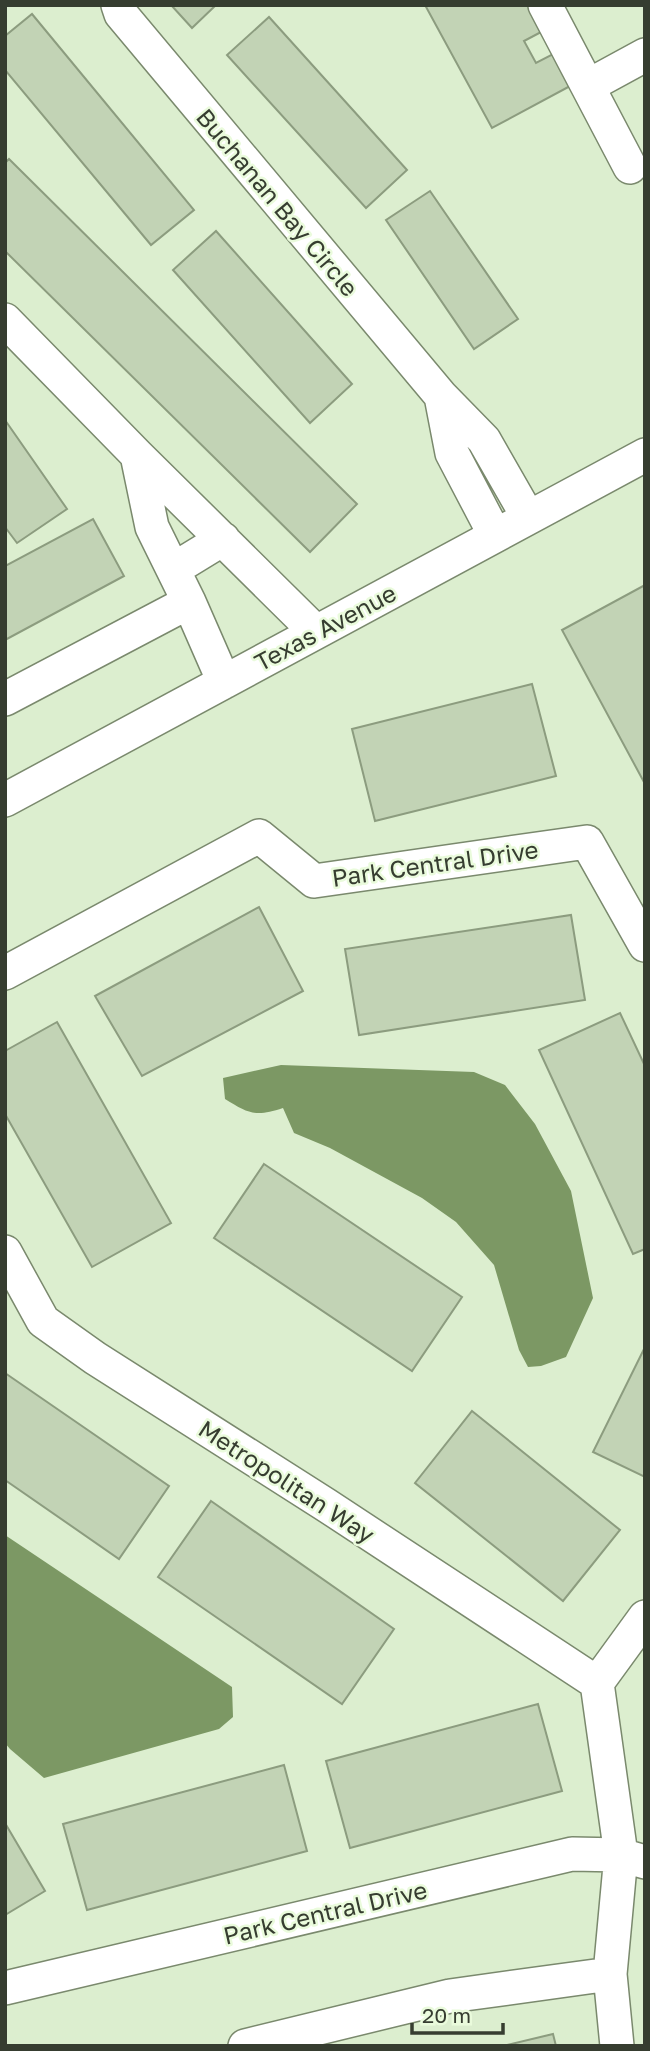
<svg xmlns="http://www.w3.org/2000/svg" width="650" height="2051" font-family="'Golos Text',sans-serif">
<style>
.water{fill:#7c9864}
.building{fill:#c2d3b5;stroke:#8c9c7f;stroke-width:2}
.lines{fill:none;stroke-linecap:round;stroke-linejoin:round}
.minor-casing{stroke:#7a896d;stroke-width:36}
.minor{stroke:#fff;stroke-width:33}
.labels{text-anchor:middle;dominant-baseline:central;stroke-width:5;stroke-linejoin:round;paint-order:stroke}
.street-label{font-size:24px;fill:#363d30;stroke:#eafbdc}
</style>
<rect width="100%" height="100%" fill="#dceecf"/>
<path class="water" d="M 281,1065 L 474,1072 L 505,1085 L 535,1124 L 571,1191 L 593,1298 L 566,1357 L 541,1366 L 528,1367 L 519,1350 L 494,1265 L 456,1222 L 422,1198 L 330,1148 L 294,1133 L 283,1108 C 256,1117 249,1114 225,1099 L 223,1078 Z
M 5,1535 L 232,1687 L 233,1717 L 219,1729 L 44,1778 L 10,1749 L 5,1743 Z"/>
<path class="building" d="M 171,5 L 216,5 L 192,28 Z
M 425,5 L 529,5 L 543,31 L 524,41 L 536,63 L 555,53 L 572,85 L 492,128 Z
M 32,14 L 194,210 L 151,245 L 5,70 L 5,36 Z
M 269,17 L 407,170 L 366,208 L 227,55 Z
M 9,159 L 357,504 L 310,552 L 5,251 L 5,163 Z
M 430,191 L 518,319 L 474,349 L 386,220 Z
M 216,231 L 352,384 L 310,423 L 173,270 Z
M 5,420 L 67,509 L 17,543 L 5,527 Z
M 93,519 L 124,576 L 5,640 L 5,566 Z
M 645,585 L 645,784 L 562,630 Z
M 532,684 L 556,776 L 375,821 L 352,729 Z
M 259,907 L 303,991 L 142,1076 L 95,996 Z
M 571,915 L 585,1000 L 359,1035 L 345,949 Z
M 620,1013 L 645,1066 L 645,1249 L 633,1254 L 539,1050 Z
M 57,1022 L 171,1223 L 92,1267 L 5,1114 L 5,1051 Z
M 264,1164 L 462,1297 L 412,1371 L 214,1238 Z
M 645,1347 L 645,1477 L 593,1452 Z
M 5,1373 L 169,1486 L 119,1559 L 5,1480 Z
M 472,1411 L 620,1530 L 563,1601 L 415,1483 Z
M 211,1501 L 394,1629 L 342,1704 L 158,1577 Z
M 538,1704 L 562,1791 L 350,1848 L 326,1761 Z
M 284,1765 L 307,1851 L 87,1910 L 63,1824 Z
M 5,1823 L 45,1891 L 5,1915 Z
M 553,2034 L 556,2046 L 503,2046 Z"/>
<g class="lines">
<g class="minor-casing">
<path id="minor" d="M 118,5 L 121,14 L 441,396 L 484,440 L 528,517
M 545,5 L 630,167
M 588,86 L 645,55
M 5,320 L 137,455 L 316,632
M 441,396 L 452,453 L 495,535
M 137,455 L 152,527 L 189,602 L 224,682
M 174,569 L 223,539
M 5,699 L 189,602
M 5,800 L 645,455
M 5,973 L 259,836 L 314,881 L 587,842 L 645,945
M 5,1252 L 43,1321 L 95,1358 L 326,1505 L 597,1683
M 5,1988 L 572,1854 L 621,1855 L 645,1862
M 245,2046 L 450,1996 L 610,1974
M 617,2046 L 610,1974 L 621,1855 L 597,1683 L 645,1617"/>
</g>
<use href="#minor" class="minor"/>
</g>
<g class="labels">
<g class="street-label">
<text transform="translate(278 202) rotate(50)">Buchanan Bay Circle</text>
<text transform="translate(325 627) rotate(-28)">Texas Avenue</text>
<text transform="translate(435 863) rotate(-8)">Park Central Drive</text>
<text transform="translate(287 1481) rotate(33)">Metropolitan Way</text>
<text transform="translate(325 1912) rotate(-13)">Park Central Drive</text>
</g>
</g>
<rect width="650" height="2051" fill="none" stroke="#363d30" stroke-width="14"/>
<path d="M412 2023v10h91v-10" fill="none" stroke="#363d30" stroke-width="3.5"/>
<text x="422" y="2023" font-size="21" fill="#363d30" stroke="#eafbdc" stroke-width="5" paint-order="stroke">20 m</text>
</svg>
